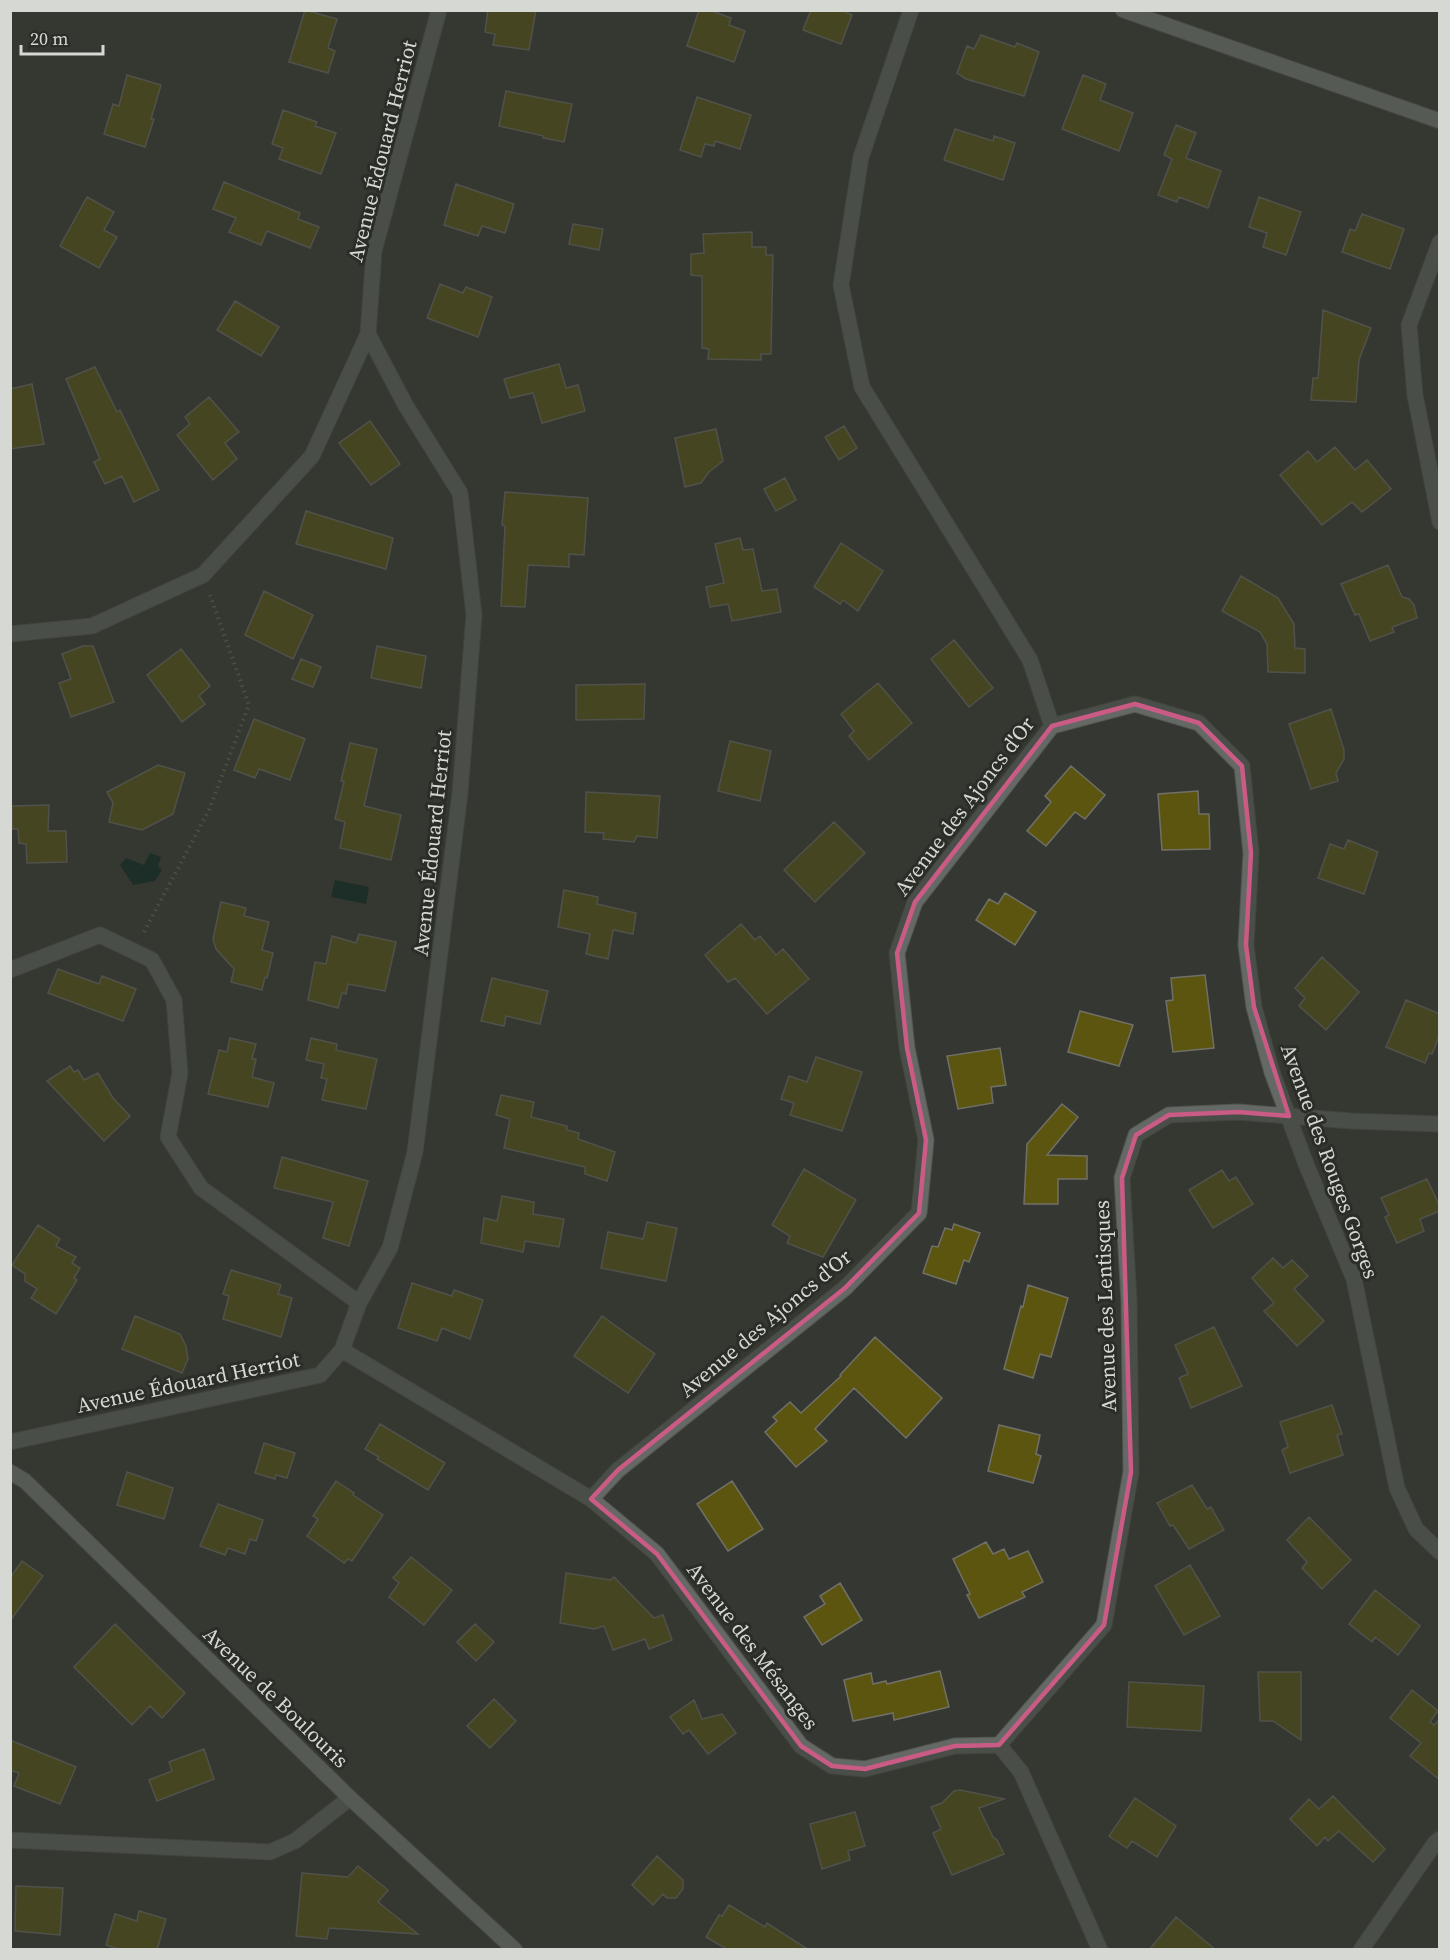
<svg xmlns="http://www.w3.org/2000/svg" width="1450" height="1960" font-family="'Source Serif 4',serif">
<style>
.water{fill:#00211d}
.building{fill:#5b5510;stroke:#717068;stroke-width:1.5}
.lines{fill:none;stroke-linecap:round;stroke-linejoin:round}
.street-casing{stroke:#52554f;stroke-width:17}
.secondary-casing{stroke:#52554f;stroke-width:17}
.path{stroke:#676a65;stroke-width:4;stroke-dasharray:1.5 4.5;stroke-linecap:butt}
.street{stroke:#656966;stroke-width:15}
.secondary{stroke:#7f8481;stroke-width:15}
.marked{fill:none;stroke:#c95b85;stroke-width:4.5;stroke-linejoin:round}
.labels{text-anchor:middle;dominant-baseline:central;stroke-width:6;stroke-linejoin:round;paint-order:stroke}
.street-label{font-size:21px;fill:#d5d8d3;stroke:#2b2e28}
</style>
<rect width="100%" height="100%" fill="#353832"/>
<path class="water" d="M 150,853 L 161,857 L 158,866 L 162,870 L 155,881 L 133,885 L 120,865 L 126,858 L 144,865 Z
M 335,880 L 369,887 L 366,904 L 331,897 Z"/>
<path class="building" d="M 305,10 L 337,19 L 328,48 L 335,51 L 328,73 L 289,62 Z
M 488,10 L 536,10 L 529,50 L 493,45 L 495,34 L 485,32 Z
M 699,10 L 709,10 L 731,18 L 729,25 L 745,31 L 734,62 L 687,46 Z
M 811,10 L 841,10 L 852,15 L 841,44 L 803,30 Z
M 981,35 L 1015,47 L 1017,43 L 1039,52 L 1024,96 L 966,79 L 957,73 L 967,46 L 974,49 Z
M 127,75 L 161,85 L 151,119 L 154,119 L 145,147 L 104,134 L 113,104 L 119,106 Z
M 1083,75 L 1106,84 L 1100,100 L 1133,113 L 1119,151 L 1062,129 Z
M 506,91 L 572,104 L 564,142 L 543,138 L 544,136 L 499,126 Z
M 697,97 L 751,115 L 740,149 L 715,141 L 714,146 L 705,144 L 701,157 L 680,150 Z
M 283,110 L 317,122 L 315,126 L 336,133 L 321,174 L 279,159 L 283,148 L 272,144 Z
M 1176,125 L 1196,133 L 1186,158 L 1221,171 L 1208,208 L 1179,197 L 1177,202 L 1158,195 L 1172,159 L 1164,155 Z
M 955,129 L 993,141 L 994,136 L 1015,143 L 1003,180 L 944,160 Z
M 224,182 L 300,213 L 298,219 L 319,227 L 310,248 L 267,231 L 261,245 L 229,232 L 236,218 L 213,209 Z
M 456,184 L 514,204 L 505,233 L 482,226 L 478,236 L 444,225 Z
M 87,197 L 114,212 L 104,230 L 117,237 L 99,268 L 60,246 Z
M 1259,197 L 1301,212 L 1286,255 L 1263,247 L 1267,233 L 1249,227 Z
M 1362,214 L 1404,229 L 1390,269 L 1342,252 L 1350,229 L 1355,231 Z
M 573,224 L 603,229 L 599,250 L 569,244 Z
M 752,232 L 752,247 L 766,247 L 766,255 L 773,255 L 771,354 L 761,354 L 761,360 L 708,359 L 709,349 L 702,348 L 702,276 L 691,275 L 691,254 L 704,253 L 703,234 Z
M 440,284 L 463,293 L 466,287 L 492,297 L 478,337 L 427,318 Z
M 235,301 L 279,327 L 261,356 L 217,330 Z
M 1323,310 L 1371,328 L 1359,360 L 1356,402 L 1311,400 L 1313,378 L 1318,378 Z
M 559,364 L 566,388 L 578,385 L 585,411 L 542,423 L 533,393 L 510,398 L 504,379 Z
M 95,367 L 117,412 L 120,410 L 159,490 L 134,502 L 122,476 L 105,484 L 94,462 L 100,459 L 66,379 Z
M 32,384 L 44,444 L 10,449 L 10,389 Z
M 209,397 L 239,432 L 225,443 L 237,459 L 213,480 L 177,435 L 190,424 L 185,417 Z
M 370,421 L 400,464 L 371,485 L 339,443 Z
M 844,426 L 857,448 L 839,460 L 825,437 Z
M 716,429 L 723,461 L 709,472 L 701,483 L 685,487 L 675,438 Z
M 1335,447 L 1355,470 L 1367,460 L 1391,489 L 1362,512 L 1352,502 L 1322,525 L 1280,475 L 1308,451 L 1317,462 Z
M 785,478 L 796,500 L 776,511 L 764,489 Z
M 505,492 L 588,498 L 584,555 L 569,554 L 569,567 L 528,565 L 525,607 L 501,606 L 505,526 L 502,525 Z
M 306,511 L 393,538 L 386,569 L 296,544 Z
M 740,538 L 743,550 L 753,549 L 762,591 L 777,589 L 781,612 L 732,621 L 728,604 L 710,607 L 706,587 L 724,583 L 715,544 Z
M 841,543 L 883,571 L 858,611 L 843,600 L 840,604 L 814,587 Z
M 1388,565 L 1402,597 L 1409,599 L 1414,605 L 1417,618 L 1392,627 L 1394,632 L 1370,641 L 1359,614 L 1355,615 L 1341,584 Z
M 1241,576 L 1278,598 L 1294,624 L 1295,648 L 1305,649 L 1305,673 L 1268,672 L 1267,644 L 1260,632 L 1222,611 Z
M 264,591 L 313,615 L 293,659 L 245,635 Z
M 954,640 L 993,688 L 969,707 L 931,659 Z
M 83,646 L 93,646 L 114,702 L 71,717 L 59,683 L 71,679 L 62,654 Z
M 377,646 L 426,656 L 421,688 L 371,678 Z
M 181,649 L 210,686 L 199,696 L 205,704 L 182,722 L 147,675 Z
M 301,659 L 321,667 L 313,687 L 292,679 Z
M 878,683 L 912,723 L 869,760 L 849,736 L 854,731 L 841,714 Z
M 645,684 L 644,719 L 576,720 L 576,685 Z
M 1331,709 L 1344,750 L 1344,759 L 1336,773 L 1338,781 L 1311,789 L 1289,724 Z
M 254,719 L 305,739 L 290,780 L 259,769 L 255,778 L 234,770 Z
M 730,741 L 771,751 L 760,801 L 718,791 Z
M 350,743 L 377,749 L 364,806 L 401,815 L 391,860 L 340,848 L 345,822 L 335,819 L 344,781 L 341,781 Z
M 158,765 L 185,773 L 173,814 L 142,830 L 109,822 L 113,803 L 107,792 Z
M 1071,766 L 1105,795 L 1085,819 L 1075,812 L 1046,846 L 1027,831 L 1051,802 L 1045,796 Z
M 1198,791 L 1199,814 L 1209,814 L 1210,849 L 1162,850 L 1158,794 Z
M 586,792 L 660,796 L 657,838 L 637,836 L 634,842 L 603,839 L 604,833 L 585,832 Z
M 49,805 L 48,831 L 66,831 L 67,862 L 27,863 L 26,844 L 19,843 L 18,829 L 12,829 L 12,806 Z
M 834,822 L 865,853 L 815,902 L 784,870 Z
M 1348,840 L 1378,852 L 1364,894 L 1318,878 L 1330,844 L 1344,849 Z
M 564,890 L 598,897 L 597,904 L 636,913 L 633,934 L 613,930 L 608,959 L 586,954 L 590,934 L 558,927 Z
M 1005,893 L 1036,912 L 1015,945 L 976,920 L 989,899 L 998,904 Z
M 221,902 L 246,908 L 244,916 L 269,922 L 262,950 L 273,953 L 267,978 L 265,977 L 262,990 L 231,982 L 234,969 L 216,949 L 213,939 Z
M 741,924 L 755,940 L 760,936 L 776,955 L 783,949 L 809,979 L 767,1014 L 735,978 L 728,982 L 705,955 Z
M 359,934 L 396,942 L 385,991 L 348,984 L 346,994 L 342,993 L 338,1008 L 308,1000 L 315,962 L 326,964 L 332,936 L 356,943 Z
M 1322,957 L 1359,992 L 1326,1030 L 1299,1006 L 1305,998 L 1295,988 Z
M 58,969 L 99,984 L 102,976 L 136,989 L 123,1021 L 48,993 Z
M 1205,975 L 1214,1048 L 1173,1052 L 1166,1001 L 1173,1000 L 1171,978 Z
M 492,978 L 548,991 L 540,1024 L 506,1016 L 504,1026 L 481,1021 Z
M 1406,1000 L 1440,1014 L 1440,1034 L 1432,1054 L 1429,1053 L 1425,1063 L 1386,1047 Z
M 1080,1011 L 1133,1025 L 1119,1066 L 1068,1052 Z
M 230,1038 L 256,1044 L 252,1059 L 256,1059 L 252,1077 L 274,1083 L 268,1107 L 208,1094 L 219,1050 L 227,1052 Z
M 311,1038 L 337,1044 L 336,1050 L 377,1059 L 366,1109 L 322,1100 L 327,1079 L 321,1078 L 324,1064 L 306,1060 Z
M 1000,1048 L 1006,1085 L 991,1087 L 993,1103 L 958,1109 L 947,1056 Z
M 816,1057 L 862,1072 L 842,1131 L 790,1115 L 794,1103 L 781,1099 L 789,1076 L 807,1082 Z
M 70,1066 L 74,1072 L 78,1070 L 84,1080 L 98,1073 L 113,1098 L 130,1116 L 104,1141 L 47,1081 Z
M 501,1095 L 534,1102 L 531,1117 L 567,1126 L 567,1130 L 579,1133 L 578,1139 L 615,1152 L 607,1181 L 585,1174 L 585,1167 L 504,1148 L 510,1119 L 496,1115 Z
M 1062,1104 L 1078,1117 L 1047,1155 L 1087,1156 L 1087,1179 L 1058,1179 L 1058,1204 L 1024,1204 L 1027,1144 Z
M 282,1157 L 368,1181 L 349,1246 L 323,1238 L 333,1202 L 274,1188 Z
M 804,1169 L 856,1200 L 823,1257 L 787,1243 L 790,1236 L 772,1225 Z
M 1222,1170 L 1229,1181 L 1236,1177 L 1253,1204 L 1213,1228 L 1189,1190 Z
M 1427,1179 L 1440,1207 L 1440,1211 L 1420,1219 L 1424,1231 L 1397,1243 L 1385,1217 L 1389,1215 L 1381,1198 Z
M 502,1196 L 534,1202 L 533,1214 L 564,1219 L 559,1247 L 525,1241 L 523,1252 L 481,1243 L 484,1218 L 497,1221 Z
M 647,1222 L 677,1228 L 666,1281 L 601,1268 L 608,1232 L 643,1239 Z
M 954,1224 L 980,1233 L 969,1262 L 964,1260 L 956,1284 L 923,1273 L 932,1246 L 938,1247 L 945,1228 L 952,1230 Z
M 38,1225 L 60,1239 L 56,1246 L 76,1257 L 72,1263 L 80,1268 L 74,1278 L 77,1280 L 56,1314 L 31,1298 L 37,1289 L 25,1281 L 25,1274 L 12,1265 Z
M 1273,1258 L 1283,1268 L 1292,1260 L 1308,1276 L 1294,1289 L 1324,1321 L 1297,1346 L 1264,1311 L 1274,1303 L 1252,1278 Z
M 231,1270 L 281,1285 L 278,1294 L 292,1298 L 281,1337 L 223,1319 L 229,1296 L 223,1294 Z
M 412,1283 L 452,1296 L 454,1290 L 483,1300 L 470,1339 L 442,1328 L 437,1341 L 398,1328 Z
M 1028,1285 L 1068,1298 L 1051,1357 L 1040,1354 L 1033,1378 L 1004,1369 L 1021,1306 L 1023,1307 Z
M 135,1316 L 180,1334 L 186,1346 L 188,1359 L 182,1373 L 122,1349 Z
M 602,1316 L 655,1354 L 628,1393 L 574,1356 Z
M 1214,1327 L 1242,1386 L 1191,1408 L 1179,1378 L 1188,1374 L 1175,1345 Z
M 875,1337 L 942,1398 L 906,1438 L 854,1388 L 815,1429 L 827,1441 L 796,1467 L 765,1432 L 777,1421 L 773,1417 L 790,1402 L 801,1413 L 841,1376 L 840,1375 Z
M 1332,1405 L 1342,1434 L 1337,1435 L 1343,1455 L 1290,1473 L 1282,1450 L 1288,1447 L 1280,1422 Z
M 380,1424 L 445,1463 L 428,1490 L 377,1459 L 379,1457 L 365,1449 Z
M 999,1425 L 1040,1435 L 1036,1454 L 1041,1456 L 1033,1483 L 988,1471 Z
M 264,1443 L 295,1453 L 287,1478 L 276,1475 L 275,1479 L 255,1473 Z
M 127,1472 L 173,1488 L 164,1519 L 117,1505 Z
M 336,1481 L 354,1493 L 353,1495 L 383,1515 L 352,1561 L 348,1559 L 344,1563 L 307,1536 L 318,1519 L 313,1516 Z
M 732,1481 L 763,1529 L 728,1551 L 697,1504 Z
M 1192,1485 L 1207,1509 L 1211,1507 L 1224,1530 L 1189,1549 L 1173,1525 L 1170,1526 L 1157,1503 Z
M 218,1504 L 263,1520 L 256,1541 L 250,1539 L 245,1554 L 228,1548 L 225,1555 L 200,1546 Z
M 1309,1517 L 1351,1560 L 1322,1589 L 1302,1568 L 1307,1562 L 1287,1540 Z
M 986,1542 L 993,1554 L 1004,1549 L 1009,1559 L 1028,1551 L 1043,1582 L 1022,1592 L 1025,1597 L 979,1618 L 967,1595 L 970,1594 L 953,1559 Z
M 411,1557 L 452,1590 L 424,1625 L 389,1597 L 399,1583 L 393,1578 Z
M 22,1561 L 43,1576 L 10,1621 L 10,1578 Z
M 1190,1565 L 1220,1616 L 1184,1635 L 1155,1586 Z
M 566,1573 L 610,1580 L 614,1577 L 654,1618 L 663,1615 L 672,1640 L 649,1649 L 645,1639 L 613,1650 L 604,1626 L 594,1629 L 560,1623 Z
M 840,1583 L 862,1620 L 822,1645 L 804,1617 L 825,1604 L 820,1596 Z
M 1375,1590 L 1420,1626 L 1398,1655 L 1375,1637 L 1372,1642 L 1349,1624 Z
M 115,1624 L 185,1693 L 162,1718 L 150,1706 L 132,1725 L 74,1667 Z
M 475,1624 L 494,1642 L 476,1661 L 457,1642 Z
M 940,1671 L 949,1707 L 894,1720 L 893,1713 L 853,1721 L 844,1680 L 871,1673 L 873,1684 L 886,1681 L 887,1684 Z
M 1258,1672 L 1301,1672 L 1301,1740 L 1273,1721 L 1260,1721 Z
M 1129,1682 L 1204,1686 L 1201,1731 L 1127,1727 Z
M 1412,1690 L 1438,1711 L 1430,1722 L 1434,1725 L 1440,1719 L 1440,1780 L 1410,1756 L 1421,1743 L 1390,1718 Z
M 494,1699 L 516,1721 L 490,1748 L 467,1726 Z
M 694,1700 L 702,1719 L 722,1714 L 736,1733 L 708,1754 L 689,1730 L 683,1734 L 670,1717 Z
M 10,1740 L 76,1767 L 60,1804 L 14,1786 L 19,1773 L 10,1770 Z
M 204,1749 L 214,1779 L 157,1801 L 149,1780 L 172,1771 L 169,1762 Z
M 960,1790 L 1004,1799 L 979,1808 L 993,1837 L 997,1840 L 1004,1854 L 952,1875 L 933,1833 L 941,1829 L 931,1807 L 942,1803 L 954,1791 Z
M 1333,1796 L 1385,1849 L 1373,1862 L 1339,1831 L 1328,1841 L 1325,1837 L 1317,1846 L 1290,1819 L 1309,1799 L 1319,1809 Z
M 1135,1798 L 1176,1826 L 1157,1857 L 1132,1841 L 1127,1848 L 1109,1836 Z
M 855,1812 L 865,1846 L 848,1851 L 850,1860 L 822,1869 L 810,1824 Z
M 657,1856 L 683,1880 L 683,1889 L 676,1898 L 667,1898 L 663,1894 L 653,1905 L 632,1885 Z
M 358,1866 L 388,1890 L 378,1902 L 418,1934 L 329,1928 L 327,1939 L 296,1936 L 302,1873 L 348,1877 Z
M 16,1886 L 63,1888 L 60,1935 L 15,1931 Z
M 729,1905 L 765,1927 L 767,1923 L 809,1950 L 728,1950 L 706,1937 L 719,1915 L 722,1916 Z
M 139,1911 L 166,1919 L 157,1950 L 121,1950 L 106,1945 L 115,1914 L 137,1921 Z
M 1176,1917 L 1216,1950 L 1149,1950 Z"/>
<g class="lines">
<g class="street-casing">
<path id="street" d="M 1440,242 L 1409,325 L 1415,395 L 1440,522
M 10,634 L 92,626 L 203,575 L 312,456 L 368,334
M 1052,726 L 1135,704 L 1199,723 L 1242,766 L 1251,853 L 1246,945 L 1254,1007 L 1272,1072 L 1306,1164 L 1354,1279 L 1397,1488 L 1416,1529 L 1440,1552
M 10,970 L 100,935 L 152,960 L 174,1000 L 180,1073 L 168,1137 L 201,1188 L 359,1303
M 342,1350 L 591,1499 L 657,1554 L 801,1746 L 832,1766 L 865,1769 L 955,1746 L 999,1745 L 1021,1772 L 1100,1950
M 10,1442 L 320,1375 L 342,1350 L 359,1303 L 390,1248 L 415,1152 L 460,793 L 474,615 L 460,493 L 406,406 L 368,334 L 374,251 L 439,10
M 591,1499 L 618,1470 L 845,1288 L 919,1213 L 926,1140 L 907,1048 L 897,953 L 915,902 L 1052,726 L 1030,660 L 862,387 L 841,285 L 861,157 L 911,10
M 999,1745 L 1104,1625 L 1131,1472 L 1129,1301 L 1122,1178 L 1136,1135 L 1169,1115 L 1238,1112 L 1351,1121 L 1440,1124
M 10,1840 L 270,1852 L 295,1841 L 350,1798
M 1361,1950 L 1435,1843 L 1440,1839"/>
</g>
<g class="secondary-casing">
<path id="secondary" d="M 1123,10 L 1440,121
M 10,1472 L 25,1481 L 350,1798 L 515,1950"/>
</g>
<path class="path" d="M 144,932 L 209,810 L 249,705 L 210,595"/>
<use href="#street" class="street"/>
<use href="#secondary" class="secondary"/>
</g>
<path d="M0 0H1450V1960H0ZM 1135,704 L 1199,723 L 1242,766 L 1251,853 L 1246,945 L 1254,1007 L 1289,1116 L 1238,1112 L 1169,1115 L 1136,1135 L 1122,1178 L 1131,1472 L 1104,1625 L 999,1745 L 955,1746 L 865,1769 L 832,1766 L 801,1746 L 657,1554 L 591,1499 L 618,1470 L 845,1288 L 919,1213 L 926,1140 L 907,1048 L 897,953 L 915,902 L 1052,726 Z" fill="#353832" fill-opacity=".55" fill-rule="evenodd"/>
<path class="marked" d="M 1135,704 L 1199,723 L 1242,766 L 1251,853 L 1246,945 L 1254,1007 L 1289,1116 L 1238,1112 L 1169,1115 L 1136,1135 L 1122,1178 L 1131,1472 L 1104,1625 L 999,1745 L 955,1746 L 865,1769 L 832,1766 L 801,1746 L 657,1554 L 591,1499 L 618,1470 L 845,1288 L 919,1213 L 926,1140 L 907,1048 L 897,953 L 915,902 L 1052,726 Z"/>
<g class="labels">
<g class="street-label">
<text transform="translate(382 151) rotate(-76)">Avenue Édouard Herriot</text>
<text transform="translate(964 806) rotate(-53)">Avenue des Ajoncs d'Or</text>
<text transform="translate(432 843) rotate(-84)">Avenue Édouard Herriot</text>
<text transform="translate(1330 1161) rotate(70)">Avenue des Rouges Gorges</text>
<text transform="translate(1105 1306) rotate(-92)">Avenue des Lentisques</text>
<text transform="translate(765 1323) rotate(-40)">Avenue des Ajoncs d'Or</text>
<text transform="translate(188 1382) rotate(-12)">Avenue Édouard Herriot</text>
<text transform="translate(753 1646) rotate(53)">Avenue des Mésanges</text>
<text transform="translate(276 1697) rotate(44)">Avenue de Boulouris</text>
</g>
</g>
<rect width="1450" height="1960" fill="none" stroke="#d5d8d3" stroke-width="24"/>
<path d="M21 45v9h82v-9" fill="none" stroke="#d5d8d3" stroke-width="3"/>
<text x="30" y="45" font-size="18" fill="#d5d8d3" stroke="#2b2e28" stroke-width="4.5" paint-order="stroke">20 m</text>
</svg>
